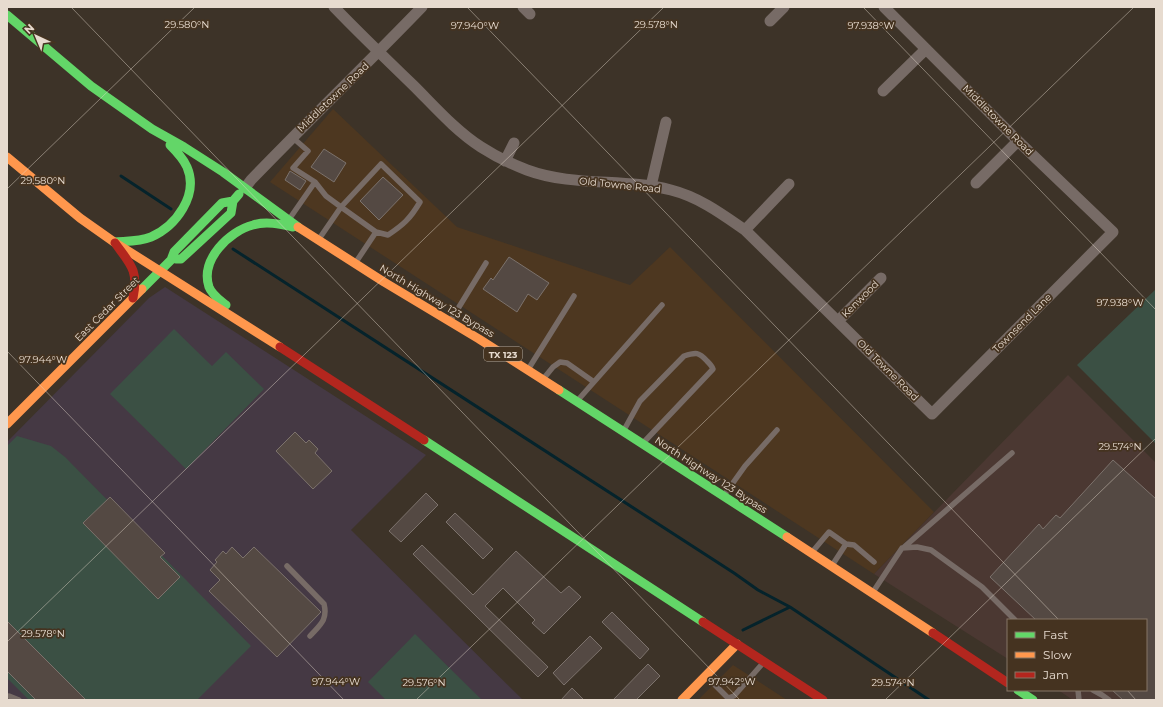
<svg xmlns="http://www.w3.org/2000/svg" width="1163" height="707" font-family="Montserrat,sans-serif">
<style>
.built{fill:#4d3720}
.industrial{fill:#4b3832}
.education{fill:#453944}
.green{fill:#3b5044}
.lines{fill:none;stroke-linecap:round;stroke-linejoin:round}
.stream{stroke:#05232b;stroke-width:3}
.building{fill:#544943;stroke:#7c726c}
.lane{stroke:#776b66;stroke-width:5.5}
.street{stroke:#776b66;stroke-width:11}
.fast{stroke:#63d668;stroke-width:9}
.slow{stroke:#ff974d;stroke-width:9}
.jam{stroke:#b3261e;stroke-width:9}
.ticks{fill:none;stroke:#e7dbcf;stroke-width:1;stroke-opacity:0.45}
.labels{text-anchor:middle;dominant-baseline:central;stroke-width:3.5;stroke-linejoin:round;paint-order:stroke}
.shield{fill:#453320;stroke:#b6a99a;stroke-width:1}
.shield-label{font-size:9px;font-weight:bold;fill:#e7dbcf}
.street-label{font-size:10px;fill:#e7dbcf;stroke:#453320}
.ticks-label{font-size:10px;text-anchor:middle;fill:#e7dbcf;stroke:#453320;stroke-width:3.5;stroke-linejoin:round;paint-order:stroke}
</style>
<rect width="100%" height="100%" fill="#3d3328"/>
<path class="built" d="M 333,109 L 457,227 L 630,285 L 670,247 L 934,512 L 874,574 L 270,182 Z
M 733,665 L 787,700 L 698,700 Z"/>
<path class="industrial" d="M 1068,375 L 1156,463 L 1156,700 L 1073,700 L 1058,690 L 1146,690 L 1146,620 L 1008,620 L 1008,659 L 874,574 Z"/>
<path class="education" d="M 165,287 L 426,455 L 351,530 L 523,700 L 7,700 L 7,442 L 149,298 Z"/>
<path class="green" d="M 1156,289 L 1156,444 L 1077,365 Z
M 174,329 L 212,366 L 226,352 L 264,389 L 186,469 L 110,394 Z
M 17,436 L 51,446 L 65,457 L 251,646 L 197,700 L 29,700 L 7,678 L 7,446 Z
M 415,634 L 482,700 L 386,700 L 368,682 Z"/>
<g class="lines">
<path class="stream" d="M 121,176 L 171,209
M 233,249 L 734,573 L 758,590 L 790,607 L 929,700
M 743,630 L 790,607"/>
</g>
<path class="building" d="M 324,149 L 346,163 L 334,182 L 311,167 Z
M 290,171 L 306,181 L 300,190 L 285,180 Z
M 383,177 L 403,195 L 379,220 L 360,201 Z
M 509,257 L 549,283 L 537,300 L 528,294 L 517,312 L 483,289 L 491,278 L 493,280 Z
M 295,432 L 306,443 L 309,440 L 318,449 L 315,453 L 332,471 L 313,489 L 276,451 Z
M 1113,460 L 1156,499 L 1156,700 L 1123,700 L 1112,690 L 1146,690 L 1146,620 L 1036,620 L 990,577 L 1039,524 L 1043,529 L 1056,515 L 1060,518 Z
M 426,493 L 438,505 L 401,542 L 389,531 Z
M 110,497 L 165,553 L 160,557 L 180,577 L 158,599 L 83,523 Z
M 455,513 L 493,549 L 483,559 L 446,522 Z
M 422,545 L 473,595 L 516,551 L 561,593 L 569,586 L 581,597 L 544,634 L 532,623 L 535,620 L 503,588 L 485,606 L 548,667 L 538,677 L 413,554 Z
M 232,547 L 243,558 L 254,547 L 321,612 L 277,657 L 209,591 L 220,580 L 210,570 L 217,562 L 215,560 L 223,551 L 226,554 Z
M 612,612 L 649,649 L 640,659 L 602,622 Z
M 7,621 L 86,700 L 36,700 L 7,671 Z
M 590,636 L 602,648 L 564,685 L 553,673 Z
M 648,664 L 660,676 L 636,700 L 613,700 Z
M 572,688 L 584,700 L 561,700 Z"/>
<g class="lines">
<path class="lane" d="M 292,137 L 308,151 L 293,168 L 315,182 L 326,196 L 341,207 L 319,239
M 290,218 L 315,182
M 356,262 L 376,232 L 341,207 L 381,164 L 420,202 C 410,219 403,225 388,235 L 376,232
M 451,320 L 486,263
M 529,368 L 574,296
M 544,378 L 553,367 L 560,362 L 567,363 L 594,382
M 578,400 L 662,305
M 624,430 L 640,401 L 684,356 C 696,352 699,352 707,361 C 710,364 712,366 713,369 L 644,442
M 725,494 L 745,466 L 777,430
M 846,544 L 854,545 L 874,562
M 903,548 L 1012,453
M 813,551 L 829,532 L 846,544 L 833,564
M 287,566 L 324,604 C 328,620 320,625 310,636
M 873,592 L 902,548 L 917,547 L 931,550 L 982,587 L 1015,620
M 706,676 L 728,698 L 734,696 L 763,663
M 1078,690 L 1079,700
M 1093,690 L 1102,695 L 1109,700
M 9,696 L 19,700"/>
<path class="street" d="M 334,7 C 360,34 387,60 414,86 C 435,107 456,131 481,147 C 495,156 511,164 527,170 C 573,187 624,178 671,190 C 699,197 722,214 745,230 L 932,414 L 1113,232 L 1018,141 L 884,7
M 523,7 L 530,14
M 770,21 L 784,7
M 883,91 L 926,49
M 505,161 L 514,143
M 976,183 L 1018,141
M 651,186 L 666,122
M 245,188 L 251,180 C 308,121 366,65 422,7
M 745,230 L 789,184
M 838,321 L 881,278"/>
<path class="fast" d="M 7,15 L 91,86 L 152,129 L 184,147 L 223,172 L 298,227
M 114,242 C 126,241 139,242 151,237 C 176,226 199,195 187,167 C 183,158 177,152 170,145
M 176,259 L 181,259 L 231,213 L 233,201 L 239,194
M 142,289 L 171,260 L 174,252 L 222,203 L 233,201
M 226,305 C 220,300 212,295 209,287 C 200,260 229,231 253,225 C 266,221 280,224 293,227
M 559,390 L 787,537
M 424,440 L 703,622
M 1018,690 L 1033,700"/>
<path class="slow" d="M 7,157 L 80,218 L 114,242 L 280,347
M 298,227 L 384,282 L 479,339 L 559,390
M 7,424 L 142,289
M 787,537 L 933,633
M 682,700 L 737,644"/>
<path class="jam" d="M 115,243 C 130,264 139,270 133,298
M 280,347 L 424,440
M 703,622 L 823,700
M 933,633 L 1008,683"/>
</g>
<path class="ticks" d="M 71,7 L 740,700M 467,7 L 1059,620M 863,7 L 1156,310M 7,189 L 195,7M 7,351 L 344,700M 7,642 L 664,7M 1127,690 L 1136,700M 416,700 L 1134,7M 885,700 L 1156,438"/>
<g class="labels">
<rect class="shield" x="484" y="347" width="38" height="14" rx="3"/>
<g class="shield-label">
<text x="503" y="354">TX 123</text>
</g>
<g class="street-label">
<text transform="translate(333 97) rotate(-44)">Middletowne Road</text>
<text transform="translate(998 120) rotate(45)">Middletowne Road</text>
<text transform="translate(620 185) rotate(6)">Old Towne Road</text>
<text transform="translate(860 299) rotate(-45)">Kenwood</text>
<text transform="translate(437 301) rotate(31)">North Highway 123 Bypass</text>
<text transform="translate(107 309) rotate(-45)">East Cedar Street</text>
<text transform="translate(1022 323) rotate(-45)">Townsend Lane</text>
<text transform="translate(888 370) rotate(45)">Old Towne Road</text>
<text transform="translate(711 475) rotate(33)">North Highway 123 Bypass</text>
</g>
</g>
<g class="ticks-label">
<text x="187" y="28">29.580°N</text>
<text x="656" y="28">29.578°N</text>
<text x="475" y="29">97.940°W</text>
<text x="871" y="29">97.938°W</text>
<text x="43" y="184">29.580°N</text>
<text x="1120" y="306">97.938°W</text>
<text x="43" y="363">97.944°W</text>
<text x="1120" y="450">29.574°N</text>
<text x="43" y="637">29.578°N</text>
<text x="336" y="685">97.944°W</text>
<text x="732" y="685">97.942°W</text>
<text x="424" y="686">29.576°N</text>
<text x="893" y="686">29.574°N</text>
</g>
<rect width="1163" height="707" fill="none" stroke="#e7dbcf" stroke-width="16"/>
<rect x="1007" y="619" width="140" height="72" fill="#453320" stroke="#867666"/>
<rect x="1015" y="632" width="20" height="6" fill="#63d668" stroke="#867666"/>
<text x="1043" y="639" font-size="12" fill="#e7dbcf">Fast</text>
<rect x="1015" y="652" width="20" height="6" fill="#ff974d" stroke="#867666"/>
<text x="1043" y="659" font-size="12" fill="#e7dbcf">Slow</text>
<rect x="1015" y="672" width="20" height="6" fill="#b3261e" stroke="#867666"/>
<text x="1043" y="679" font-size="12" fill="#e7dbcf">Jam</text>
<g transform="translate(36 36) rotate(316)" stroke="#453320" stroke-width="3" paint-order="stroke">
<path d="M0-3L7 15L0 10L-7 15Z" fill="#e7dbcf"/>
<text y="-6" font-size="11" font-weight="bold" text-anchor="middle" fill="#e7dbcf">N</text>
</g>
</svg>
